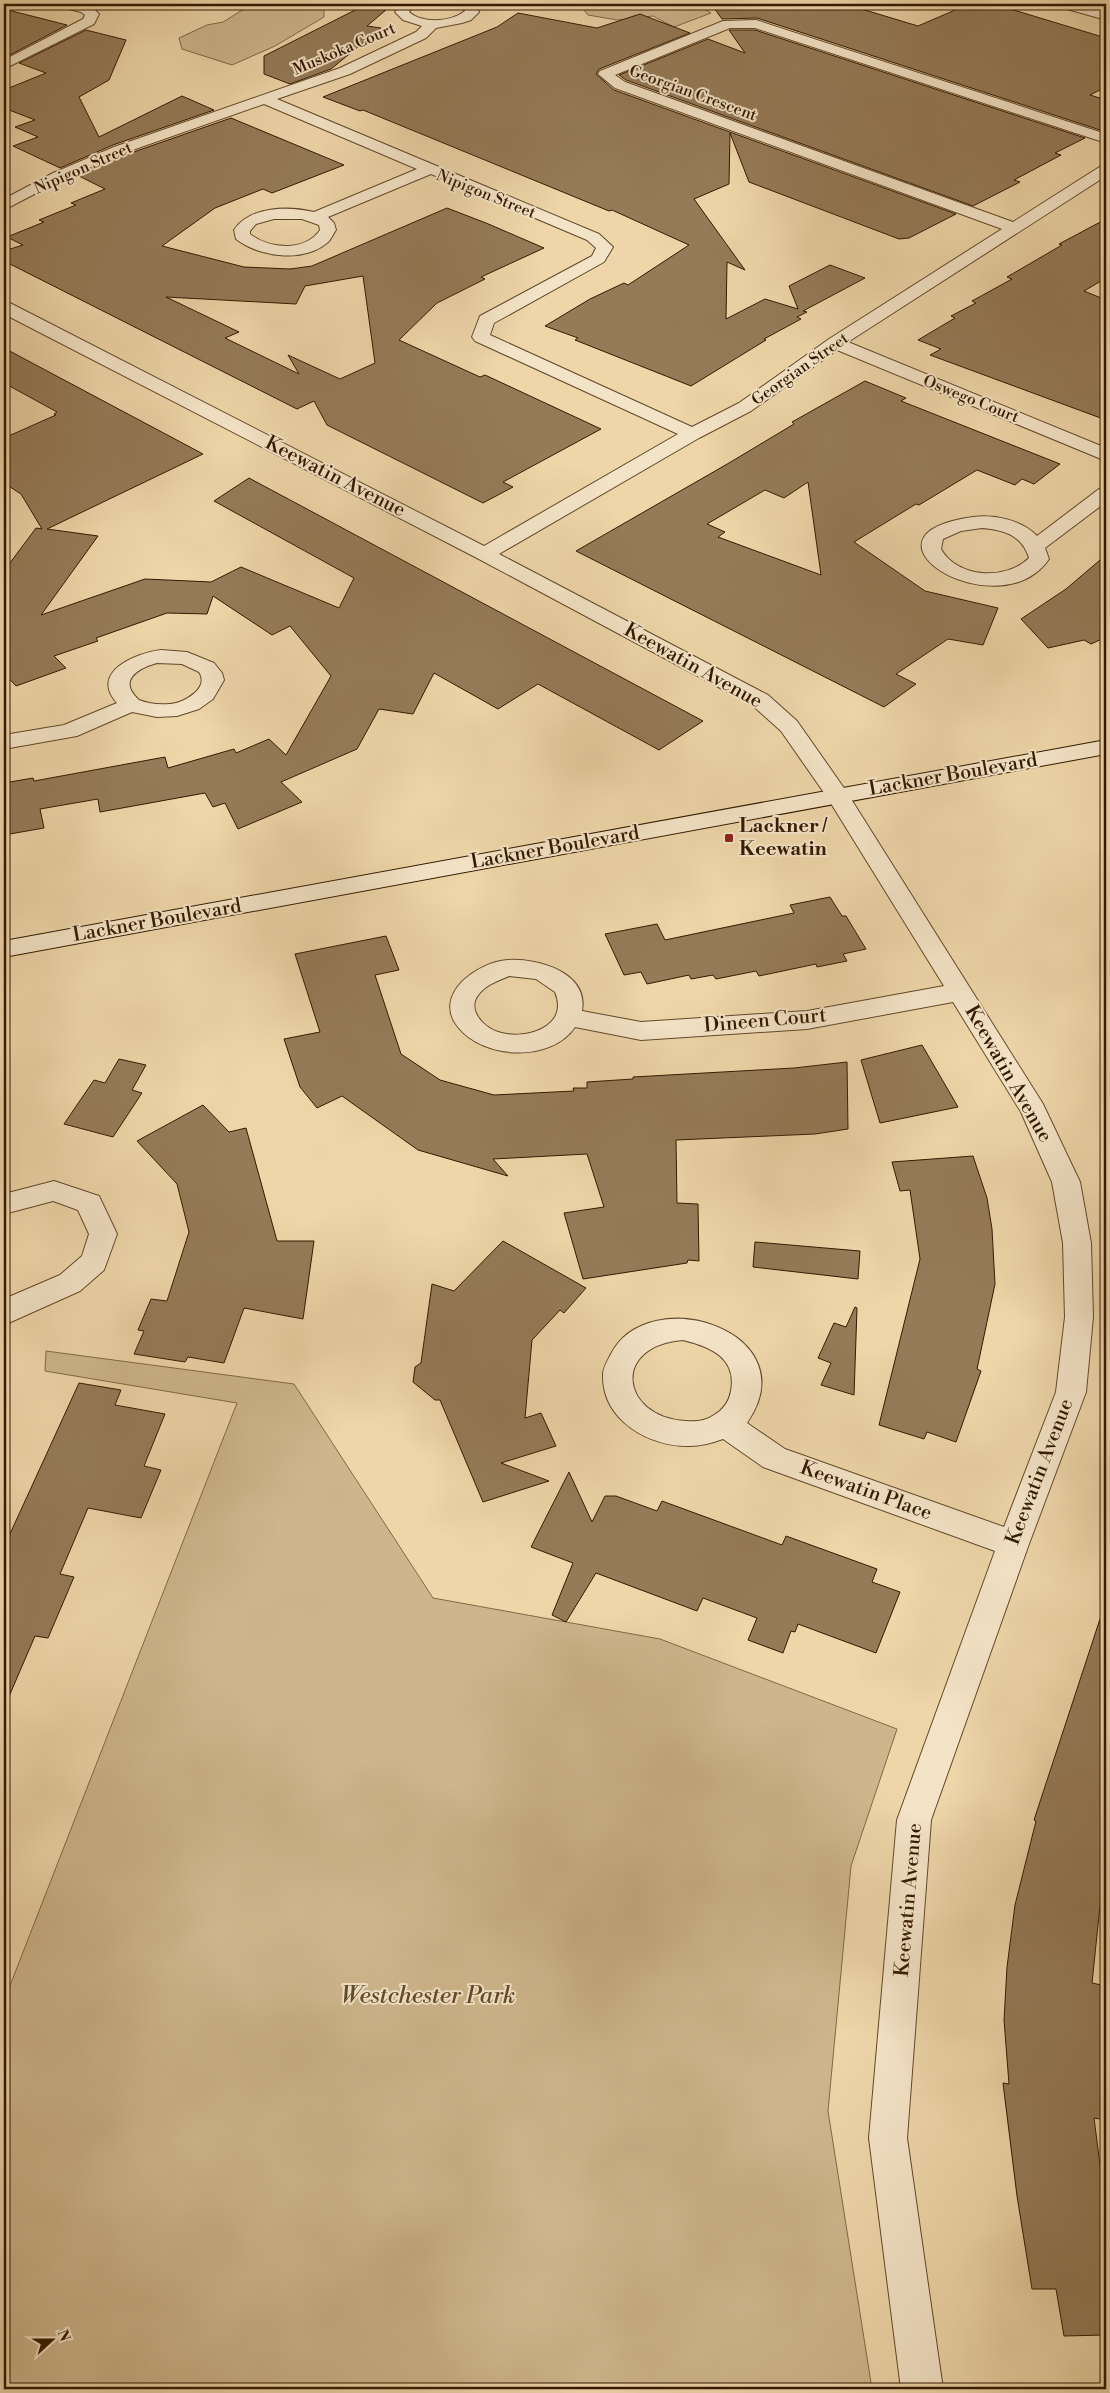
<svg xmlns="http://www.w3.org/2000/svg" width="1110" height="2393" font-family="'Libre Bodoni',serif">
<style>
.green{fill:#ceb68c;stroke:#816846}
.building{fill:#957b58;stroke:#341900;fill-rule:evenodd}
.lines{fill:none;stroke-linecap:round;stroke-linejoin:round}
.minor-casing{stroke:#62482a;stroke-width:2}
.secondary-casing{stroke:#341900;stroke-width:2}
.minor{fill:#f4e4c7;fill-rule:evenodd}
.secondary{fill:#f4e4c7;fill-rule:evenodd}
.poi-dot{fill:#8f2418;stroke:#f4e4c7;stroke-width:2}
.labels{text-anchor:middle;dominant-baseline:central;stroke-width:4;stroke-linejoin:round;paint-order:stroke}
.far-street-label{font-size:16px;fill:#341900;stroke:#f4e4c7}
.street-label{font-size:20px;fill:#341900;stroke:#f4e4c7}
.poi-label{font-size:20px;font-weight:bold;fill:#341900;stroke:#f4e4c7;text-anchor:start}
.near-park-label{font-size:24px;font-style:italic;fill:#62482a;stroke:#f4e4c7}
</style>
<rect width="100%" height="100%" fill="#eed6a9"/>
<filter id="stains"><feTurbulence type="fractalNoise" baseFrequency=".004" numOctaves="4"/><feColorMatrix values="0 0 0 0 .2 0 0 0 0 .09 0 0 0 0 .02 0 0 0 .5 -.17"/></filter>
<radialGradient id="worn" r=".72"><stop offset=".6" stop-color="#630" stop-opacity="0"/><stop offset="1" stop-color="#630" stop-opacity=".3"/></radialGradient>
<path class="green" d="M 252,4 L 324,4 L 324,17 L 275,46 L 232,65 L 182,49 L 179,38 L 207,25 L 223,22 Z
M 579,4 L 695,4 L 711,13 L 674,27 L 653,16 L 617,20 L 588,15 Z
M 46,1351 L 294,1384 L 433,1598 L 660,1639 L 897,1729 L 851,1866 L 828,2111 L 872,2389 L 4,2389 L 4,2001 L 237,1403 L 45,1371 Z"/>
<path class="building" d="M 367,4 L 393,4 L 367,26 L 381,28 L 331,69 L 290,84 L 264,74 L 264,56 Z
M 711,4 L 845,4 L 918,26 L 969,4 L 994,4 L 1106,38 L 1106,87 L 1090,95 L 1106,100 L 1106,127 L 1100,130 L 757,18 L 722,19 Z
M 4,9 L 67,25 L 4,58 Z
M 518,13 L 597,28 L 640,14 L 690,33 L 599,69 L 596,74 L 614,90 L 956,214 L 909,238 L 899,239 L 749,182 L 730,133 L 729,184 L 694,199 L 745,270 L 727,262 L 726,319 L 765,299 L 798,309 L 789,286 L 830,265 L 865,278 L 803,311 L 807,312 L 797,317 L 801,319 L 764,339 L 766,340 L 691,386 L 575,340 L 578,338 L 545,326 L 590,299 L 624,283 L 628,285 L 689,245 L 612,210 L 609,211 L 363,110 L 360,111 L 323,97 L 497,27 Z
M 86,30 L 126,40 L 109,80 L 79,97 L 99,137 L 182,96 L 214,110 L 113,145 L 60,168 L 13,146 L 38,137 L 15,127 L 35,120 L 4,108 L 4,90 L 46,73 L 19,63 Z
M 729,30 L 755,30 L 1085,138 L 1055,153 L 1061,155 L 1014,180 L 1020,182 L 973,206 L 626,80 L 619,75 L 708,39 L 745,53 Z
M 231,118 L 344,165 L 272,193 L 263,189 L 215,208 L 162,246 L 244,267 L 290,269 L 312,266 L 447,208 L 486,223 L 544,248 L 481,277 L 485,279 L 437,303 L 399,340 L 480,377 L 485,375 L 601,429 L 503,482 L 513,487 L 483,503 L 327,425 L 314,401 L 297,409 L 4,261 L 4,251 L 23,245 L 7,237 L 44,222 L 39,220 L 76,205 L 71,203 L 105,189 L 77,175 L 125,155 ZM 363,276 L 375,363 L 340,379 L 288,355 L 299,374 L 225,338 L 239,332 L 166,297 L 296,304 L 305,286 Z
M 1106,219 L 1106,278 L 1084,291 L 1106,300 L 1106,420 L 930,355 L 941,349 L 918,340 L 955,318 L 951,316 L 976,303 L 972,301 L 1012,279 L 1007,277 L 1062,245 L 1059,244 Z
M 4,348 L 203,454 L 47,529 L 98,536 L 41,615 L 145,579 L 211,582 L 241,567 L 339,608 L 354,578 L 214,501 L 249,478 L 703,721 L 659,750 L 538,684 L 498,709 L 434,673 L 413,714 L 379,709 L 357,749 L 281,782 L 302,802 L 238,829 L 225,803 L 213,807 L 205,793 L 100,812 L 98,799 L 40,809 L 44,828 L 4,835 L 4,783 L 33,778 L 34,781 L 165,757 L 168,768 L 234,749 L 236,753 L 269,739 L 286,755 L 331,676 L 290,626 L 272,635 L 213,596 L 207,614 L 167,613 L 96,638 L 98,641 L 54,656 L 66,668 L 16,686 L 4,673 L 4,571 L 36,528 L 42,529 L 21,494 L 4,483 L 4,438 L 56,415 L 54,414 L 57,412 L 4,383 Z
M 865,381 L 906,398 L 901,401 L 1060,464 L 1034,484 L 1022,479 L 1015,485 L 977,470 L 919,505 L 916,504 L 854,542 L 925,591 L 998,608 L 983,645 L 948,639 L 896,674 L 916,684 L 884,707 L 576,551 L 729,463 L 794,424 L 792,422 ZM 808,482 L 821,575 L 718,537 L 725,532 L 707,524 L 765,490 L 784,498 Z
M 1106,555 L 1106,637 L 1091,644 L 1084,640 L 1048,648 L 1021,619 L 1066,589 Z
M 830,897 L 842,916 L 846,916 L 866,949 L 843,954 L 847,961 L 817,967 L 816,964 L 759,976 L 756,971 L 716,979 L 713,975 L 691,979 L 689,975 L 647,984 L 641,972 L 624,975 L 605,934 L 657,924 L 665,940 L 794,913 L 790,905 Z
M 386,936 L 399,970 L 375,975 L 401,1054 L 440,1080 L 494,1095 L 574,1091 L 573,1088 L 587,1088 L 587,1082 L 633,1079 L 633,1077 L 794,1068 L 847,1062 L 848,1129 L 815,1134 L 676,1140 L 677,1203 L 698,1204 L 699,1261 L 688,1260 L 687,1263 L 583,1279 L 564,1213 L 604,1207 L 587,1154 L 493,1159 L 508,1176 L 418,1150 L 342,1096 L 317,1108 L 300,1087 L 284,1039 L 320,1032 L 295,954 Z
M 922,1045 L 958,1107 L 880,1123 L 861,1060 Z
M 119,1059 L 146,1065 L 132,1090 L 142,1093 L 113,1137 L 64,1124 L 94,1080 L 105,1083 Z
M 203,1105 L 229,1132 L 246,1128 L 277,1241 L 314,1241 L 303,1319 L 244,1308 L 224,1363 L 188,1357 L 185,1362 L 134,1354 L 144,1331 L 138,1330 L 151,1299 L 167,1301 L 189,1232 L 177,1184 L 137,1141 Z
M 973,1156 L 987,1198 L 992,1229 L 995,1284 L 977,1369 L 981,1371 L 956,1442 L 927,1432 L 924,1439 L 879,1425 L 920,1259 L 910,1190 L 900,1191 L 892,1162 Z
M 503,1241 L 586,1288 L 564,1313 L 560,1310 L 532,1340 L 525,1418 L 541,1413 L 556,1446 L 501,1463 L 549,1481 L 483,1502 L 440,1400 L 435,1400 L 413,1382 L 415,1367 L 421,1363 L 432,1284 L 454,1291 Z
M 755,1242 L 860,1251 L 858,1279 L 753,1267 Z
M 855,1307 L 857,1308 L 854,1395 L 821,1385 L 831,1363 L 818,1358 L 834,1323 L 846,1327 Z
M 79,1383 L 121,1390 L 115,1405 L 165,1414 L 144,1466 L 161,1470 L 141,1518 L 88,1508 L 60,1574 L 74,1577 L 48,1638 L 35,1636 L 4,1708 L 4,1547 Z
M 569,1472 L 592,1522 L 605,1496 L 616,1496 L 657,1511 L 662,1501 L 782,1545 L 786,1536 L 877,1569 L 872,1582 L 900,1592 L 876,1653 L 798,1624 L 795,1632 L 791,1631 L 783,1653 L 748,1640 L 757,1618 L 703,1598 L 697,1611 L 596,1573 L 566,1622 L 552,1615 L 573,1563 L 531,1547 Z
M 1100,1619 L 1106,1620 L 1106,1908 L 1100,1906 L 1092,1983 L 1106,1986 L 1106,2120 L 1094,2118 L 1106,2212 L 1106,2335 L 1064,2336 L 1056,2289 L 1032,2289 L 1017,2196 L 1003,2083 L 1009,2084 L 1004,2020 L 1007,1967 L 1015,1905 L 1036,1821 L 1034,1820 Z"/>
<g class="lines">
<g class="minor-casing">
<path id="minor" d="M 60,4 L 91,6 L 99,14 L 94,24 L 4,69 L 4,60 L 83,19 L 85,15 L 81,12 L 61,7 Z
M 401,4 L 414,4 L 409,12 C 423,24 451,22 465,11 L 461,4 L 474,4 L 479,12 L 471,20 L 462,23 L 436,28 L 426,38 L 350,74 L 277,99 L 599,234 L 613,247 L 604,262 L 494,323 L 490,335 L 692,427 L 739,403 L 829,339 L 1002,229 L 615,88 L 598,74 L 600,71 L 723,21 L 756,20 L 1106,134 L 1106,143 L 755,28 L 730,28 L 615,75 L 625,82 L 1013,222 L 1101,166 L 1106,164 L 1106,176 L 848,342 L 1106,448 L 1106,461 L 837,350 L 751,411 L 699,438 L 499,554 L 768,695 L 797,721 L 846,791 L 1043,1104 L 1080,1182 L 1091,1243 L 1093,1317 L 1086,1392 L 1029,1544 L 931,1820 L 907,2138 L 943,2389 L 901,2389 L 869,2138 L 897,1820 L 995,1551 L 763,1467 L 723,1439 C 712,1443 701,1446 690,1446 C 649,1447 602,1420 603,1375 C 603,1367 608,1360 611,1354 C 649,1280 810,1332 747,1423 L 785,1449 L 1004,1527 L 1056,1392 L 1065,1317 L 1063,1243 L 1052,1182 L 1021,1112 L 953,1002 L 807,1029 L 641,1040 L 575,1027 C 551,1063 483,1059 458,1027 C 432,995 477,962 508,960 C 537,958 589,972 582,1011 L 641,1022 L 807,1011 L 944,986 L 827,797 L 781,731 L 752,705 L 477,558 L 4,314 L 4,302 L 10,303 L 484,546 L 678,434 L 475,341 L 472,337 L 480,316 L 592,256 L 596,248 L 587,240 L 431,174 L 328,217 L 334,223 L 336,230 C 333,234 331,240 327,243 C 303,263 259,257 236,239 L 234,230 C 250,206 288,206 314,212 L 417,169 L 264,104 L 124,153 L 63,179 L 4,210 L 4,199 L 53,173 L 114,147 L 340,68 L 416,32 L 422,26 L 403,20 L 395,12 ZM 274,219 L 302,219 L 319,225 L 320,230 C 305,252 269,249 250,234 L 250,231 L 256,224 ZM 509,976 L 536,979 L 555,992 C 570,1027 525,1041 498,1032 C 483,1027 466,1009 479,994 C 487,984 498,981 509,976 ZM 683,1340 C 711,1347 737,1358 731,1391 C 729,1402 723,1410 714,1415 C 706,1421 695,1422 685,1421 C 621,1417 610,1346 683,1340 Z
M 1058,4 L 1079,4 L 1106,12 L 1106,20 L 1060,7 Z
M 1106,487 L 1106,502 L 1045,548 L 1049,559 C 999,632 841,535 973,517 C 994,514 1022,520 1037,536 L 1099,489 ZM 982,528 C 1004,530 1022,535 1029,558 C 1006,581 957,578 941,549 L 943,539 L 961,531 Z
M 161,650 L 187,652 L 214,663 L 222,673 L 224,680 L 213,699 L 199,709 L 177,716 L 157,717 L 132,712 L 77,736 L 4,749 L 4,735 L 64,725 L 117,703 C 89,672 136,653 161,650 ZM 157,663 L 182,664 L 199,672 C 210,688 184,703 170,704 C 159,705 149,704 139,700 C 118,681 136,669 157,663 Z
M 54,1181 L 99,1196 L 117,1234 L 104,1270 L 80,1291 L 4,1325 L 4,1299 L 60,1275 L 82,1256 L 89,1234 L 78,1210 L 53,1201 L 4,1214 L 4,1194 Z"/>
</g>
<g class="secondary-casing">
<path id="secondary" d="M 1106,740 L 1106,754 L 4,957 L 4,941 Z"/>
</g>
<use href="#minor" class="minor"/>
<use href="#secondary" class="secondary"/>
</g>
<rect class="poi-dot" x="724" y="833" width="10" height="10" rx="2.5"/>
<g class="labels">
<g class="far-street-label">
<text transform="translate(344 49) rotate(-23)">Muskoka Court</text>
<text transform="translate(693 93) rotate(20)">Georgian Crescent</text>
<text transform="translate(83 168) rotate(-24)">Nipigon Street</text>
<text transform="translate(486 194) rotate(22)">Nipigon Street</text>
<text transform="translate(800 369) rotate(-35)">Georgian Street</text>
<text transform="translate(971 399) rotate(22)">Oswego Court</text>
</g>
<g class="street-label">
<text transform="translate(335 477) rotate(27)">Keewatin Avenue</text>
<text transform="translate(693 666) rotate(29)">Keewatin Avenue</text>
<text transform="translate(953 775) rotate(-10)">Lackner Boulevard</text>
<text transform="translate(555 848) rotate(-10)">Lackner Boulevard</text>
<text transform="translate(157 921) rotate(-10)">Lackner Boulevard</text>
<text transform="translate(765 1021) rotate(-5)">Dineen Court</text>
<text transform="translate(1008 1074) rotate(60)">Keewatin Avenue</text>
<text transform="translate(1040 1472) rotate(-69)">Keewatin Avenue</text>
<text transform="translate(866 1491) rotate(20)">Keewatin Place</text>
<text transform="translate(909 1900) rotate(-85)">Keewatin Avenue</text>
</g>
<g class="poi-label">
<text x="739" y="826">Lackner /<tspan x="739" dy="23">Keewatin</tspan></text>
</g>
<g class="near-park-label">
<text x="428" y="1996">Westchester Park</text>
</g>
</g>
<rect width="1110" height="2393" fill="none" stroke="#eed6a9" stroke-width="20"/>
<rect x="5" y="5" width="1100" height="2383" fill="none" stroke="#341900" stroke-width="2.5"/>
<rect x="10" y="10" width="1090" height="2373" fill="none" stroke="#341900"/>
<g transform="translate(52 2340) rotate(69)" stroke="#f4e4c7" stroke-width="4" paint-order="stroke">
<path d="M0-4L9 19L0 12L-9 19Z" fill="#341900"/>
<text y="-8" font-size="14" font-weight="bold" text-anchor="middle" fill="#341900">N</text>
</g>
<rect width="100%" height="100%" filter="url(#stains)"/>
<rect width="100%" height="100%" fill="url(#worn)"/>
</svg>
